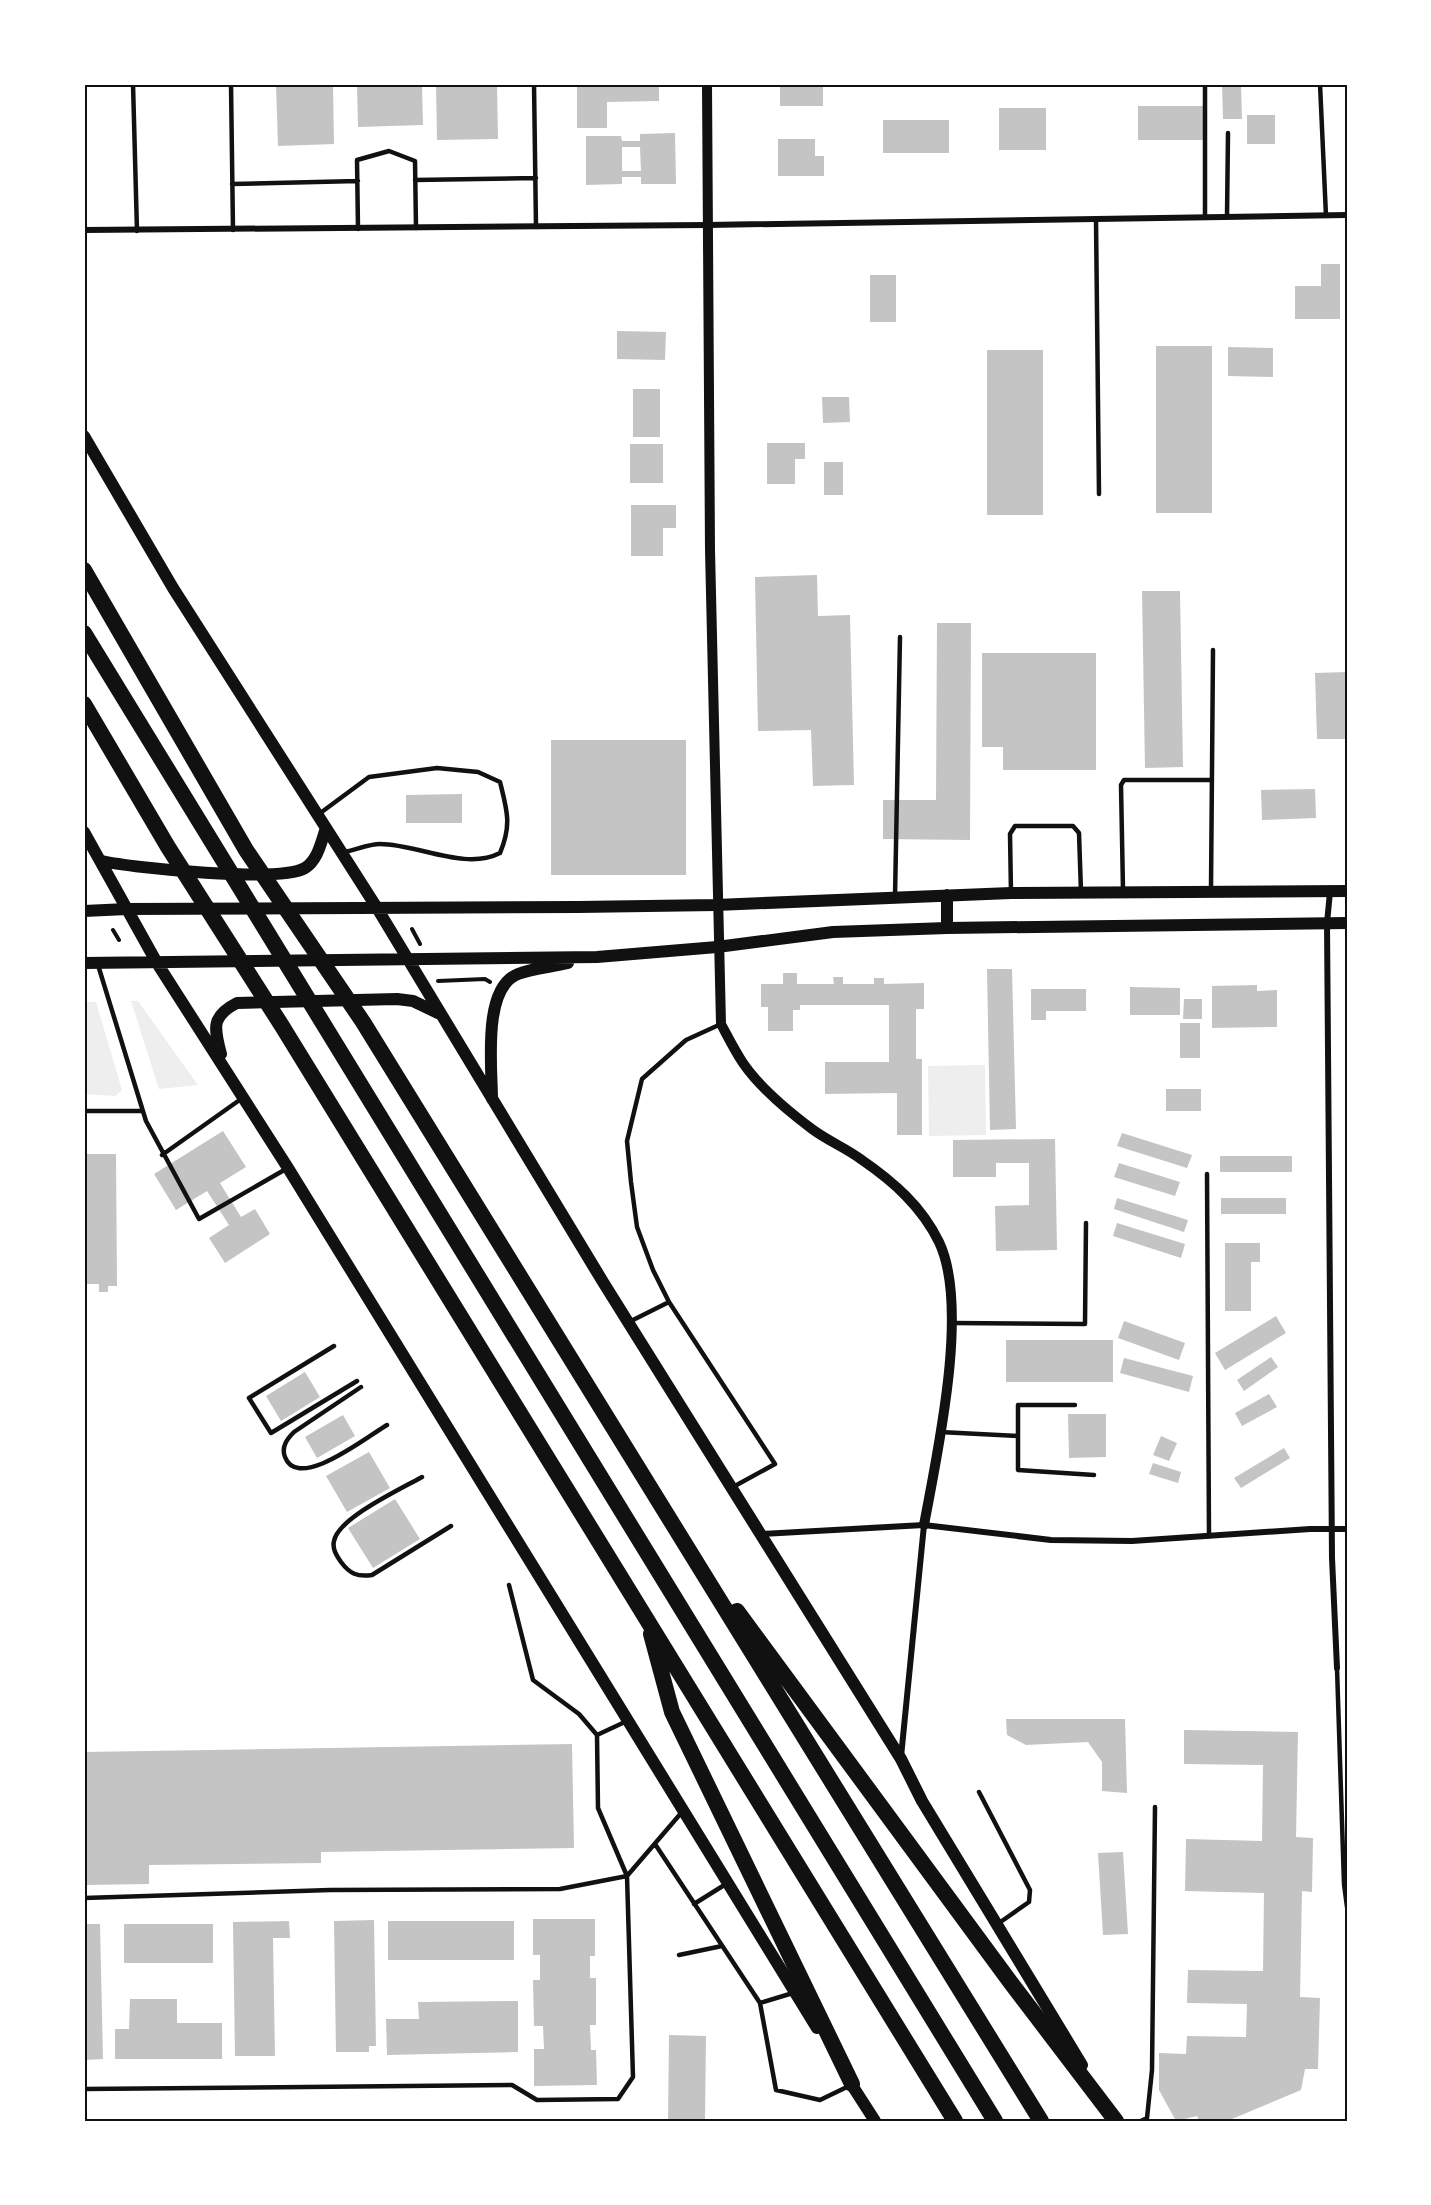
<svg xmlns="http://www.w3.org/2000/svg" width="1431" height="2205" font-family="'Sofia Sans Condensed',sans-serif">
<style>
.green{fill:#eee}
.building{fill:#c4c4c4;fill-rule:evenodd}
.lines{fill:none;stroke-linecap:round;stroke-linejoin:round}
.path{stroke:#111;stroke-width:4}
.service{stroke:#111;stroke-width:4.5}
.minor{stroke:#111;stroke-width:6}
.tertiary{stroke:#111;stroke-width:10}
.secondary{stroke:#111;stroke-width:12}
.motorway{stroke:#111;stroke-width:16}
.neatline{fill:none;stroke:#111;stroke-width:2}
</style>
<rect width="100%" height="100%" fill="#fff"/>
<path class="green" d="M 131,1001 L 138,1001 L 198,1085 L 159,1089 Z
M 84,1002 L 96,1002 L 122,1090 L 115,1096 L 84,1094 Z
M 985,1065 L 986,1135 L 929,1136 L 928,1066 Z"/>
<path class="building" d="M 276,84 L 333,84 L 334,144 L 278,146 Z
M 357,84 L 422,84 L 423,125 L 358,127 Z
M 436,84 L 497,84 L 498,139 L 437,140 Z
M 577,84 L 659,84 L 659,101 L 607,102 L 607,128 L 577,128 Z
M 780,84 L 823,84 L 823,106 L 780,106 Z
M 1222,84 L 1241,84 L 1242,119 L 1223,119 Z
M 1138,106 L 1205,106 L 1205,140 L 1138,140 Z
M 999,108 L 1046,108 L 1046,150 L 999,150 Z
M 1247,115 L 1275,115 L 1275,144 L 1247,144 Z
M 883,120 L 949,120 L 949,153 L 883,153 Z
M 675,133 L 676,184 L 641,184 L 641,177 L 622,177 L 622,184 L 586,185 L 586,136 L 621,136 L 622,141 L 640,141 L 640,134 ZM 622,147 L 640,147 L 641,171 L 622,171 Z
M 778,139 L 815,139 L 815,156 L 824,156 L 824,176 L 778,176 Z
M 1321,264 L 1340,264 L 1340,319 L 1295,319 L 1295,286 L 1321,286 Z
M 870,275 L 896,275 L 896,322 L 870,322 Z
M 617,331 L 666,332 L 665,360 L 617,359 Z
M 1156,346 L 1212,346 L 1212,513 L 1156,513 Z
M 1228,347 L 1273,348 L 1273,377 L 1228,376 Z
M 987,350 L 1043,350 L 1043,515 L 987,515 Z
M 633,389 L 660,389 L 660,437 L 633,437 Z
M 822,397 L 849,397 L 850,422 L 823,423 Z
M 767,443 L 805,443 L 805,459 L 795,459 L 795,484 L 767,484 Z
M 630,444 L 663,444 L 663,483 L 630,483 Z
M 824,462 L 843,462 L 843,495 L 824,495 Z
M 631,505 L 676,505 L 676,528 L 663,528 L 663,556 L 631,556 Z
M 817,575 L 818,616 L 850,615 L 854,785 L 813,786 L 811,730 L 758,731 L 755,577 Z
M 1142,591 L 1180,591 L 1183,767 L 1145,768 Z
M 937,623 L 971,623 L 970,840 L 883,839 L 883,800 L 936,800 Z
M 982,653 L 1096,653 L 1096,770 L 1003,770 L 1003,747 L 982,747 Z
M 1347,672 L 1347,739 L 1317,739 L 1315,673 Z
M 551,740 L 686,740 L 686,875 L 551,875 Z
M 1315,789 L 1316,818 L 1262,820 L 1261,790 Z
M 462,794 L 462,823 L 406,823 L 406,795 Z
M 987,969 L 1012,969 L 1016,1129 L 990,1130 Z
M 783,973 L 797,973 L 797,984 L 834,984 L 833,977 L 843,977 L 843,984 L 874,984 L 874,978 L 884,978 L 884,984 L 924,983 L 924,1009 L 916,1009 L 916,1059 L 922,1059 L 922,1135 L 897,1135 L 897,1093 L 825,1094 L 825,1062 L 889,1062 L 889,1005 L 800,1005 L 800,1010 L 793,1010 L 793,1031 L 768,1031 L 768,1007 L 761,1007 L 761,984 L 783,984 Z
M 1257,985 L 1257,991 L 1277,990 L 1277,1027 L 1212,1028 L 1212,986 Z
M 1130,987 L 1180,988 L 1180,1015 L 1130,1015 Z
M 1031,989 L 1086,989 L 1086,1011 L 1046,1011 L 1046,1020 L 1031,1020 Z
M 1184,999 L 1202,999 L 1202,1019 L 1183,1019 Z
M 1180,1023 L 1200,1023 L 1200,1058 L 1180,1058 Z
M 1166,1089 L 1201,1089 L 1201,1111 L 1166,1111 Z
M 223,1131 L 246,1167 L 220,1183 L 241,1217 L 255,1209 L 270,1234 L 225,1263 L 209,1238 L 229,1225 L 207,1191 L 176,1210 L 154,1174 Z
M 1122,1133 L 1192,1155 L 1187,1168 L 1117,1146 Z
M 1055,1139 L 1057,1250 L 996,1251 L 995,1206 L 1029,1205 L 1029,1163 L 996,1163 L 996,1177 L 953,1177 L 953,1140 Z
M 84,1154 L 116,1154 L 117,1286 L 108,1286 L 108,1292 L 99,1292 L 99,1284 L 84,1284 Z
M 1220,1156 L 1292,1156 L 1292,1172 L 1220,1172 Z
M 1119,1163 L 1180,1182 L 1175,1196 L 1114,1177 Z
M 1117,1198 L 1188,1220 L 1184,1232 L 1114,1209 Z
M 1221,1198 L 1286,1198 L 1286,1214 L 1221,1214 Z
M 1117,1223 L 1185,1244 L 1181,1258 L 1113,1236 Z
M 1225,1243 L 1260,1243 L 1260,1262 L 1251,1262 L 1251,1311 L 1225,1311 Z
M 1276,1316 L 1286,1333 L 1225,1370 L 1215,1353 Z
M 1124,1321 L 1185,1343 L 1179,1360 L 1118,1338 Z
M 1006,1340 L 1113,1340 L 1113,1382 L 1006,1382 Z
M 1271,1357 L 1278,1367 L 1244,1391 L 1237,1380 Z
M 1124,1358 L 1193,1376 L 1189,1392 L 1120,1373 Z
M 305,1372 L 320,1397 L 281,1421 L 266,1396 Z
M 1269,1394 L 1277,1407 L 1242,1426 L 1235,1413 Z
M 1068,1414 L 1106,1414 L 1106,1457 L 1069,1458 Z
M 343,1415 L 355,1436 L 317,1458 L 305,1437 Z
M 1161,1436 L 1177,1443 L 1169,1461 L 1153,1455 Z
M 1284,1448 L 1290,1458 L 1241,1488 L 1234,1478 Z
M 369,1452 L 390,1488 L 347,1512 L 326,1476 Z
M 1153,1463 L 1181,1472 L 1178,1483 L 1149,1474 Z
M 395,1499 L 420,1539 L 373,1568 L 348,1528 Z
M 1006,1719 L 1125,1719 L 1127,1793 L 1102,1791 L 1102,1762 L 1088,1742 L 1026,1745 L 1007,1735 Z
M 1184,1730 L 1298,1732 L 1296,1837 L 1313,1838 L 1312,1892 L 1302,1891 L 1300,1997 L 1320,1998 L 1318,2069 L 1305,2069 L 1301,2090 L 1227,2121 L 1199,2121 L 1197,2116 L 1176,2121 L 1159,2090 L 1159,2053 L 1186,2054 L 1187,2036 L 1246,2037 L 1247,2004 L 1187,2003 L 1188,1970 L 1263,1971 L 1264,1893 L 1185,1891 L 1186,1839 L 1262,1841 L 1263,1765 L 1184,1764 Z
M 572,1744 L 574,1848 L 321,1852 L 321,1863 L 149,1865 L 149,1884 L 84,1885 L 84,1752 Z
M 1123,1852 L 1128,1934 L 1103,1935 L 1098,1853 Z
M 533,1919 L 595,1919 L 595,1956 L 590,1956 L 590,1978 L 596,1978 L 596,2025 L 590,2025 L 591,2050 L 596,2050 L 597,2085 L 534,2086 L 534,2049 L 544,2049 L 543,2026 L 534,2026 L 533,1980 L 540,1980 L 540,1955 L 533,1955 Z
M 374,1920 L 376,2046 L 369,2046 L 369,2052 L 336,2052 L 334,1921 Z
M 289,1921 L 290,1938 L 273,1938 L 275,2056 L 235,2056 L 233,1922 Z
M 388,1921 L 514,1921 L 514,1960 L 388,1960 Z
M 84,1924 L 100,1924 L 103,2059 L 84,2060 Z
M 124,1924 L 213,1924 L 213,1963 L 124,1963 Z
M 130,1999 L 177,1999 L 177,2023 L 222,2023 L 222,2059 L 115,2059 L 115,2029 L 129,2029 Z
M 518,2001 L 518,2052 L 387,2055 L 386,2019 L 419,2019 L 418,2002 Z
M 669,2035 L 706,2036 L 705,2121 L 668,2121 Z"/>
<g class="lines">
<path class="path" d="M 412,929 L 420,944
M 113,930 L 119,940
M 438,981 L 485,979 L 490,982"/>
<path class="service" d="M 133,84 L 137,231
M 231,84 L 233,230
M 534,84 L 536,227
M 1205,84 L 1205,217
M 1320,84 L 1326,216
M 415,180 L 536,178
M 232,184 L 358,181
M 1227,217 L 1228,133
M 1096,219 L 1099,494
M 358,229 L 357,160 L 389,151 L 415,161 L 416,228
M 319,814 L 369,777 L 437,768 L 478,772 L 500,782 C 507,810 512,825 500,853 C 465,871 418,844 380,844 C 369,844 355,850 344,852
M 1211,889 L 1213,650
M 1123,890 L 1121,785 L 1124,780 L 1212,780
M 1011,893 L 1010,834 L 1015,826 L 1073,826 L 1079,833 L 1081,892
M 895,897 L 900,637
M 98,965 L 146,1121 L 199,1219 L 286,1169
M 721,1024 L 686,1040 L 642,1079 L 627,1141 L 631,1182 L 637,1227 L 653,1270 L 669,1302 L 775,1464 L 733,1487
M 84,1111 L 143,1111
M 162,1155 L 241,1099
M 1207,1174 L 1209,1536
M 629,1322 L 669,1302
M 952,1323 L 1085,1324 L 1086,1223
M 334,1346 L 249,1398 L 271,1433 L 357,1381
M 361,1387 L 294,1432 C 287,1439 281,1447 285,1457 C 298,1492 368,1436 387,1425
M 940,1432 L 1018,1436 L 1018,1470 L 1094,1475
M 1018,1436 L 1018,1405 L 1075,1405
M 422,1477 C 401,1489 338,1518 334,1541 C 332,1549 337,1556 341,1562 C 350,1574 357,1577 372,1575 L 451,1526
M 1337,1668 L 1344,1884 L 1347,1907
M 597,1735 L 627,1721
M 979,1792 L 1030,1890 L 1029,1902 L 999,1923
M 655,1844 L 760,2003
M 84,1898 L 330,1890 L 560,1889 L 627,1876 L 682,1812
M 694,1904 L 726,1884
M 679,1955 L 722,1946
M 793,1993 L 760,2003 L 776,2090 L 820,2100 L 849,2086
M 84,2089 L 512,2085 L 537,2100 L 618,2099 L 633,2077 L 627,1876 L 598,1808 L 597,1735 L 579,1714 L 533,1680 L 509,1585
M 1141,2121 L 1147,2118 L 1152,2070 L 1155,1807"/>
<path class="minor" d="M 84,230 L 708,225 L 1347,215
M 1330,892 L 1327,923 L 1332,1558 L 1337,1668
M 760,1534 L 924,1525 L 1051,1540 L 1132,1541 L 1310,1529 L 1347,1529
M 901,1757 L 924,1525"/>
<path class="tertiary" d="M 707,84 L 710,550 L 721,1024 C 728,1037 735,1051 743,1063 C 760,1088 788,1111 812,1129 C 828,1141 846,1148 862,1160 C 894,1182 922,1207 939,1242 C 970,1307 937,1454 924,1525"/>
<path class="secondary" d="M 84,436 L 173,588 L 377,908 L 603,1282 L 901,1759 L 922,1801 L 1082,2065
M 84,832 L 157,963 L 288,1168 L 817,2028
M 102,861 C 133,868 280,883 305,868 C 318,860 321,842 326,828
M 947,895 L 947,928
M 84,911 L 127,909 L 578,907 L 716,905 L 1011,893 L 1347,891
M 84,963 L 597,957 L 717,947 L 833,932 L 947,928 L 1347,923
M 221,1054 C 214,1028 211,1016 237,1003 L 397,999 L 413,1001 L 438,1013
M 492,1099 C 492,1068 482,988 518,974 C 533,968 552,967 568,963
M 848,2079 L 875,2121"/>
<path class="motorway" d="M 84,570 L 246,850 L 363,1022 L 1041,2121
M 84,633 L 995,2121
M 84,704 L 168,847 L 282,1026 L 955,2121
M 737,1611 L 1011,1983 L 1116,2121
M 651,1634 L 672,1712 L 852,2084"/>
</g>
<rect width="1431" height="2205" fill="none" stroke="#ffffff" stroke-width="171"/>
<rect x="86" y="86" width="1260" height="2034" class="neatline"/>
</svg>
